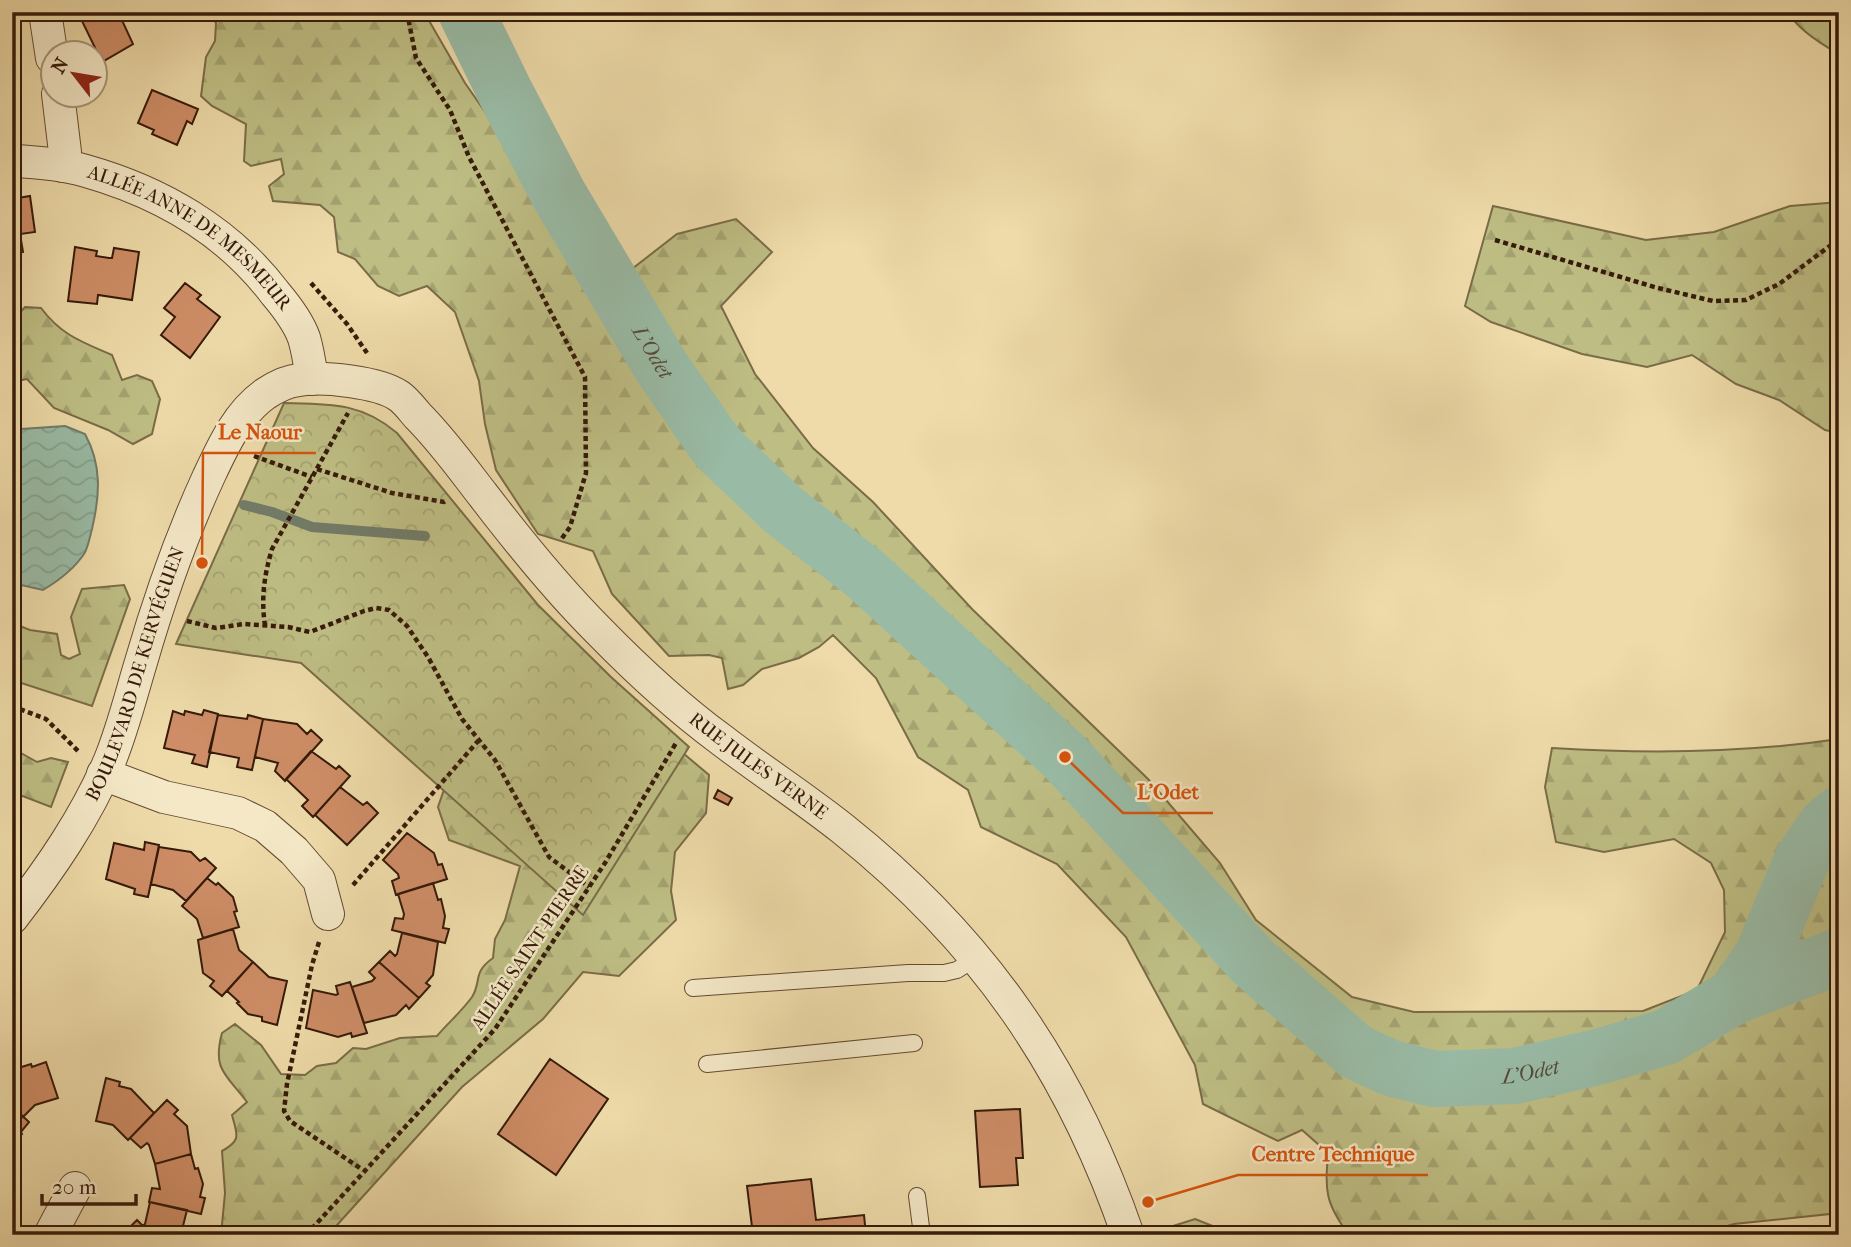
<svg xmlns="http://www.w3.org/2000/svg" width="1851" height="1247" font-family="'IM FELL French Canon',serif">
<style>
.forest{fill:url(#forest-firs);stroke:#7a6c47;stroke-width:2}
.park{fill:url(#park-crowns);stroke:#7a6c47;stroke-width:2}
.water{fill:url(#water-waves);stroke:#717b68;stroke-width:2}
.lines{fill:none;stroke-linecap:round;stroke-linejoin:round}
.stream{stroke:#717b68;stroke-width:10}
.river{stroke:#99bba6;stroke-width:56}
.building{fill:#ce8d66;stroke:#361a0a;stroke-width:2}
.service-casing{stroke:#644a32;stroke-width:18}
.minor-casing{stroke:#644a32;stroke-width:34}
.path{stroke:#361a0a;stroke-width:4.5;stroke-dasharray:5 3.5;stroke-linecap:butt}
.service{stroke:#f4e8c7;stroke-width:16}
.minor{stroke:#f4e8c7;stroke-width:32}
.labels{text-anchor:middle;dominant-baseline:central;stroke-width:5;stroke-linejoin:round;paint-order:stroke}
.street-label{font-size:19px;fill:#361a0a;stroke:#f4e8c7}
.water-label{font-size:21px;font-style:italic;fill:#544a39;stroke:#f4e8c7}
.leader{fill:none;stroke:#d6530c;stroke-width:2.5}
.callout-dot{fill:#d6530c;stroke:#f4e8c7;stroke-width:2.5}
.callout-label{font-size:21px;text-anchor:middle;font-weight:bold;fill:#d6530c;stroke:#f4e8c7;stroke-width:5;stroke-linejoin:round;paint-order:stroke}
</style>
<defs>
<pattern id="forest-firs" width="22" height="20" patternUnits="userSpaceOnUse" patternTransform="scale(1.75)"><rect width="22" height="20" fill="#bebe84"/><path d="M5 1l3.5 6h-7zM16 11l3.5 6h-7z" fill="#a4a371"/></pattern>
<pattern id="park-crowns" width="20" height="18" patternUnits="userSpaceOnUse" patternTransform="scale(1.75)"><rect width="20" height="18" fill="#bebe84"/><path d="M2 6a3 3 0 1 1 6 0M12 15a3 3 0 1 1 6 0" fill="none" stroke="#a4a371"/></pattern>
<pattern id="water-waves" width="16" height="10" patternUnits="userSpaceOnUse" patternTransform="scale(1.75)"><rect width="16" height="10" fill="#99bba6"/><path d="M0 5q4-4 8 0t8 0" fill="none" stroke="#84a08e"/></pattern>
</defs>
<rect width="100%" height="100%" fill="#eedba9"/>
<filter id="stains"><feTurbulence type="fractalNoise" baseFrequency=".00286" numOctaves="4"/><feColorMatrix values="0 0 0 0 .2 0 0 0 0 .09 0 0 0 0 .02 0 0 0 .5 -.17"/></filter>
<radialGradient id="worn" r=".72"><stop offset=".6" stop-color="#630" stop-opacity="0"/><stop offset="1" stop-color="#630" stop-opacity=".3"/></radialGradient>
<path class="forest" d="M 208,12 L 424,12 L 465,83 L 529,175 L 592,300 L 677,234 L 736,219 L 772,252 L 721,306 L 755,374 L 813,448 L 873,502 L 972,609 L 1148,779 L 1220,863 L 1256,920 L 1352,997 L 1414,1012 L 1643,1011 L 1697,990 L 1725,932 L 1724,890 L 1711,863 L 1674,839 L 1604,852 L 1556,842 L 1545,787 L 1552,748 C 1647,754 1745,753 1839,739 L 1839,1213 L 1734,1224 L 1710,1231 L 1709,1235 L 1349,1235 C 1325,1203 1325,1191 1328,1153 L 1302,1130 L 1278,1141 L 1203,1104 L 1195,1065 L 1126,937 L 1057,864 L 981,827 L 968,790 L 918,757 L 876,678 L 833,635 L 819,647 L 799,658 L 762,669 L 743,685 L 728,689 L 722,658 L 709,655 L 669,656 L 612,594 L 593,551 L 538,534 L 496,470 L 485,424 L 479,381 L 455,312 L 427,286 L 399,296 L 378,286 L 355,259 L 338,252 L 334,217 L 320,205 L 273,201 L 269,186 L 284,174 L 281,159 L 251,166 L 244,161 L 246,124 L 212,106 L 201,96 L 206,57 L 215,41 L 216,23 Z
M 1788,12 L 1839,12 L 1839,54 C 1821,44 1798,30 1788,12 Z
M 1839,202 L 1839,433 L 1825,430 L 1779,400 L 1736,384 L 1692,355 L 1647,367 L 1582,354 L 1491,322 L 1465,306 L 1493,206 L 1646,240 L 1714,232 L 1790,206 Z
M 25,307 L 41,308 C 61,335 82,342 112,355 L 122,380 L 137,375 L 152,381 L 160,399 L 152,434 L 133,444 L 108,430 L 54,408 L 27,379 L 12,382 C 12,359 6,324 25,307 Z
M 124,585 L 130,599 L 92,706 L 12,680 L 12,623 L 30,630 L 57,634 L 61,655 L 69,659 L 80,654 L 71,617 L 82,589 Z
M 613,694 L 709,775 L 706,813 L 675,852 L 671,891 L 676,920 L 619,976 L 583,972 L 543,1019 L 462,1087 L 328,1235 L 221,1235 L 225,1193 L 222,1151 C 242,1140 237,1135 232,1115 L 247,1102 C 226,1074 212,1070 222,1033 L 235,1024 L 261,1045 L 281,1074 L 305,1075 L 317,1066 L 336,1063 L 353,1048 L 366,1049 L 400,1038 L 437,1036 C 448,1023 462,1011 472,997 C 482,981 472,973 493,958 L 495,939 L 505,920 L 520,866 L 449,840 L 438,807 L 447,781 Z
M 12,748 L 37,762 L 51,758 L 68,762 L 51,807 L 12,792 Z
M 1195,1219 L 1235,1235 L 1161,1235 L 1170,1227 Z"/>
<path class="park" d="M 284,403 C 328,404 361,402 397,433 L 538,605 L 611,677 L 689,747 L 583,915 L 301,663 L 176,644 Z"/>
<path class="water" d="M 65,426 L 85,434 C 102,465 100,495 92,529 C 90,536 88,548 84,554 C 74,569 58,581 43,590 L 12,583 L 12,433 L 21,429 Z"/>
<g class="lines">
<path class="stream" d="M 244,505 L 272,512 L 312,527 L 425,536"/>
<g class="river">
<path id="s1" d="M 466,12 L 505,92 L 559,195 L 662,368 L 717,447 L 783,510 L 865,574 L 1065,757 L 1253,962 L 1356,1052 L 1391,1068 L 1434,1079 L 1515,1076 L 1598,1057 L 1666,1037 L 1735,996 L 1762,956 L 1802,860 L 1826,825 L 1839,814"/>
<path d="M 1735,996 L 1839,956"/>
</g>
</g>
<path class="building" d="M 93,12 L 127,12 L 120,16 L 133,44 L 102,62 L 81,19 Z
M 152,90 L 198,109 L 192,124 L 187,121 L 177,145 L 152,134 L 154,130 L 138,123 Z
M 30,196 L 35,232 L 20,234 L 23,252 L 12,254 L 12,199 Z
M 75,247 L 97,251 L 96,256 L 109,258 L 112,258 L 114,248 L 139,252 L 132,300 L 98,295 L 97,304 L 68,301 Z
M 185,283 L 201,295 L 197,299 L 220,317 L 190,358 L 161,335 L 175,317 L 164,308 Z
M 204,710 L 218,714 L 207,767 L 192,763 L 195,755 L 164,748 L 173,711 L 184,715 L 185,711 L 202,715 Z
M 218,715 L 247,719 L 248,715 L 263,719 L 252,770 L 237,767 L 239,758 L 209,752 Z
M 263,719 L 297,724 L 307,734 L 311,730 L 322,740 L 285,781 L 275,771 L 278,763 L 255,757 Z
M 311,751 L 336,769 L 339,766 L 350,776 L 313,817 L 302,806 L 308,800 L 286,779 Z
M 340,787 L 363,805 L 367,802 L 378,813 L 347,845 L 315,815 Z
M 718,790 L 732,798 L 728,805 L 714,798 Z
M 407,833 L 434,853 L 438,865 L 442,864 L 447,879 L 396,895 L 392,881 L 399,878 L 398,874 L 383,860 Z
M 145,842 L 159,845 L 148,897 L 134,894 L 135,889 L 106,879 L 114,843 L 144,850 Z
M 159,847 L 191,852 L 200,861 L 205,858 L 216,868 L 186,901 L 173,890 L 151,884 Z
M 207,878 L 216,885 L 218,883 L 233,897 L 237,911 L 234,912 L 239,927 L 203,938 L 197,919 L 182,906 Z
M 433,883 L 438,900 L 441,899 L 445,916 L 443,928 L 449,929 L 445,943 L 392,930 L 395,918 L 403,919 L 404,914 L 398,894 Z
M 233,929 L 239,950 L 253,962 L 222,996 L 210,986 L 214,981 L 203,973 L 198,940 Z
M 402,933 L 438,942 L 433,975 L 426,983 L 430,986 L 419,998 L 379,962 L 390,951 L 395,956 L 397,954 Z
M 253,962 L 269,977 L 287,981 L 277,1025 L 262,1021 L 262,1017 L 248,1014 L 237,1003 L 239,1002 L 227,991 Z
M 379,962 L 419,998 L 409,1009 L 406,1005 L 396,1015 L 364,1023 L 352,987 L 372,981 L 375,978 L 369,972 Z
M 350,982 L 367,1033 L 352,1037 L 351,1033 L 338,1037 L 306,1028 L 313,990 L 336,995 L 338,994 L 336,986 Z
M 550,1059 L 608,1099 L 556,1175 L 498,1134 Z
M 46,1062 L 58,1098 L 35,1105 L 23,1117 L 12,1106 L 12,1070 L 31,1064 L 32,1067 Z
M 106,1078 L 120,1082 L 119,1086 L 131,1089 L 154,1113 L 128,1140 L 113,1125 L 96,1121 Z
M 167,1100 L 178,1110 L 174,1114 L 187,1126 L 191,1154 L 155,1164 L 149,1145 L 147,1143 L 141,1148 L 130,1138 Z
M 12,1106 L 29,1122 L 21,1132 L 22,1134 L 12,1144 Z
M 1020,1109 L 1023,1158 L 1016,1158 L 1018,1185 L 980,1187 L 975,1111 Z
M 191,1154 L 195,1169 L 198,1168 L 203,1184 L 200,1197 L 205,1198 L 201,1214 L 149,1202 L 152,1188 L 160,1189 L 155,1164 Z
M 811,1179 L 816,1220 L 864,1215 L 866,1235 L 753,1235 L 747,1186 Z
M 150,1202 L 187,1210 L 183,1226 L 185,1227 L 183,1235 L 130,1235 L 126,1231 L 137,1220 L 143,1226 L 145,1224 Z"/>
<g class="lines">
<g class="service-casing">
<path id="service" d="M 693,988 L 908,973 L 944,973 L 957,970 L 977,957
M 707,1064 L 914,1043
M 917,1196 L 922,1235"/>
</g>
<g class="minor-casing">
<g id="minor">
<path d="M 45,12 L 52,58"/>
<path d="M 58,94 L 65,152 L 63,166"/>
<path id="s2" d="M 12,161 C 36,162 63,164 86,171 C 160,192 228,231 275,293 C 286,306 298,321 304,338 C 308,351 310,365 312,379"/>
<path d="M 103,774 L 164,797 L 238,813 L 265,826 L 294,851 L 319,880 L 328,914"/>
<path id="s3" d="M 12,918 C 50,869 86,817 110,760 C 123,728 131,695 141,662 C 159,600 181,537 208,478 C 222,448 237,414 265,394 C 274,388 287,381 299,380 C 322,376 379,382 399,396 C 406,401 412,409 418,416 C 442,440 462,468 483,495 C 519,542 556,588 598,630 C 636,669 678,708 723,741 C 762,771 804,798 843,829 C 982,940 1070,1067 1128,1235"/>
<path d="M 50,1235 L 75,1188"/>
</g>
</g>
<path class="path" d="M 407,12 L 416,58 L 450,110 L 469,157 L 585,377 L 586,473 L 570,527 L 560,541
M 1495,240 L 1658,288 L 1713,301 L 1746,300 L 1779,284 L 1839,239
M 311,283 L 347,324 L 367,353
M 254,456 L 312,477
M 317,469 L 392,493 L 444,502 L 447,500
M 187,621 L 216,628 L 244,624 L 288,627 L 310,632 L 364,611 L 376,608 L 389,610 L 407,626 L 428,657 L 462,719 L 495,760 L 549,857 L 589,887
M 265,626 C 261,598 264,576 272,549 L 348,413
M 12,706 L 46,719 L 79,752
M 353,885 L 478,741
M 319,942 L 312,965 L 287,1084 L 284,1111 L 290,1121 L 363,1170
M 306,1235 L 495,1029 L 605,863 L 676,743"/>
<use href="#service" class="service"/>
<use href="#minor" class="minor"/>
</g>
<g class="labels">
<g class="street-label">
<text stroke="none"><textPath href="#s2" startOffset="200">ALLÉE ANNE DE MESMEUR</textPath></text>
<text stroke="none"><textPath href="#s3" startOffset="276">BOULEVARD DE KERVÉGUEN</textPath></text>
<text stroke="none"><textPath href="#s3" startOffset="1246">RUE JULES VERNE</textPath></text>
<text transform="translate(530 948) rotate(-56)">ALLÉE SAINT-PIERRE</text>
</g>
<g class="water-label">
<text stroke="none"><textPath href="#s1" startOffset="388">L'Odet</textPath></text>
<text stroke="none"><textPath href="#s1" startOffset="1564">L'Odet</textPath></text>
</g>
</g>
<path class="leader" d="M202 563L203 453H316M1065 757L1123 813H1213M1148 1202L1238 1175H1428"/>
<g class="callout-dot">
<circle cx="202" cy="563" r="7"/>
<circle cx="1065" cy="757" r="7"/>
<circle cx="1148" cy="1202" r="7"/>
</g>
<g class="callout-label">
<text x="260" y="439">Le Naour</text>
<text x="1168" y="799">L'Odet</text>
<text x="1333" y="1161">Centre Technique</text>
</g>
<rect width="1851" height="1247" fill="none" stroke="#eedba9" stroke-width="42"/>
<rect x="14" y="14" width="1823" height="1219" fill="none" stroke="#361a0a" stroke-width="3.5"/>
<rect x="21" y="21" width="1809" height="1205" fill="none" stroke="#361a0a" stroke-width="2"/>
<g transform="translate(74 74) rotate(301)"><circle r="33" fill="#f4e8c7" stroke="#a8967b" stroke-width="2"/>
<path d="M0-5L12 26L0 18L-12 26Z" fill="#8f2418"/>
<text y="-10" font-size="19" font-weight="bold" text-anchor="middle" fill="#361a0a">N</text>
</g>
<path d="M42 1194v10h94v-10" fill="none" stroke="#361a0a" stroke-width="3.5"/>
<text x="52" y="1194" font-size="21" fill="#361a0a" stroke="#f4e8c7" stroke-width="5" paint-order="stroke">20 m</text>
<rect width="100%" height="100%" filter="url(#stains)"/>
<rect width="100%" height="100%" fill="url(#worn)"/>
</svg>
